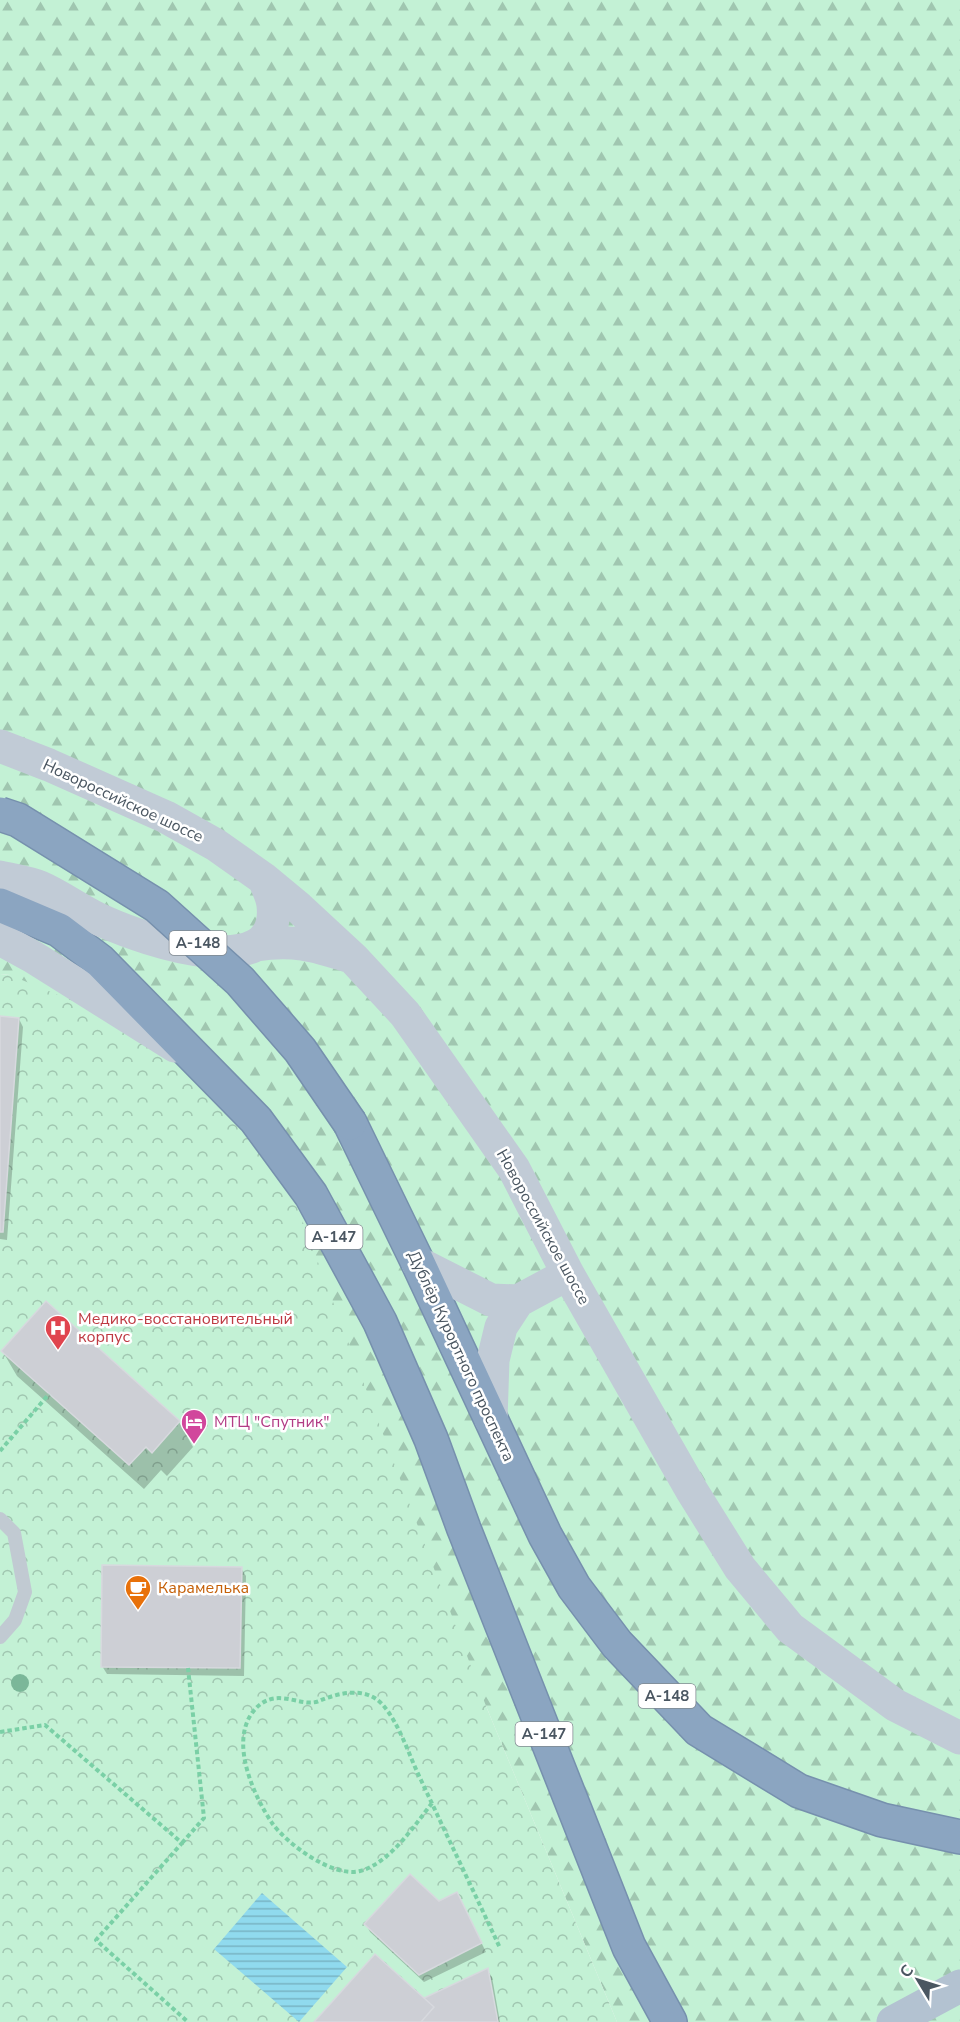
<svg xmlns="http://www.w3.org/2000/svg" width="960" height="2022" font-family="'Nunito Sans',sans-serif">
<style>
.forest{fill:url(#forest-firs)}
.park{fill:url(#park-crowns)}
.water{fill:url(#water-rules)}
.shadow{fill:#0003}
.building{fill:#cdcfd5;stroke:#d7d9de;stroke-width:1.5}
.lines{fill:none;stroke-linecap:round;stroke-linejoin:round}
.highway-casing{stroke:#7690ad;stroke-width:36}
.path{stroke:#7ad0a6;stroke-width:4;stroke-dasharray:4.5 3;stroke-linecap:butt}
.lane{stroke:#c1cad2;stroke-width:14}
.secondary{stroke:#c1cbd6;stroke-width:33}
.primary{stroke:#b3c2d1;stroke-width:33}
.highway{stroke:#8ba5c1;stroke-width:33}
.highway-bridge-casing{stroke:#7690ad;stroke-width:36;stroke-linecap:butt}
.highway-bridge{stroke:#8ba5c1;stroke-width:33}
.tree{fill:#7bb799}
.labels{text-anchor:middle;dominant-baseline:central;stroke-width:5;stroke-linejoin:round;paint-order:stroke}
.shield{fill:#fff;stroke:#808990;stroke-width:1.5}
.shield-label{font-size:15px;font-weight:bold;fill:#4a5661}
.street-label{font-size:16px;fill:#4a5661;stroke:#fff}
.health-label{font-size:16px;fill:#be3a42;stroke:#fff;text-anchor:start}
.hotel-label{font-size:16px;fill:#b23c85;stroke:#fff;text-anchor:start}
.food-label{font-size:16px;fill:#c56008;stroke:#fff;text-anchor:start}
</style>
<defs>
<pattern id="forest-firs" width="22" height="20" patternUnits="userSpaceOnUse" patternTransform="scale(1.5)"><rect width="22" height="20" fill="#c3f1d5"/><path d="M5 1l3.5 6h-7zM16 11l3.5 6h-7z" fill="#a0c6b0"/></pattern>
<pattern id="park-crowns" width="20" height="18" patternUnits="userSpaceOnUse" patternTransform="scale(1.5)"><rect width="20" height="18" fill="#c3f1d5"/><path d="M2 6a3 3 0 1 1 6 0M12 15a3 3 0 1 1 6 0" fill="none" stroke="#a0c6b0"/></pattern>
<pattern id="water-rules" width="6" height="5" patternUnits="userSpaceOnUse" patternTransform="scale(1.5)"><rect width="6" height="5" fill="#90daee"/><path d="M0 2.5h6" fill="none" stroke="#78b4c4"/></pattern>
</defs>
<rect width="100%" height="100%" fill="#f5f3f3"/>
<path class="forest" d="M 0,0 L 960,0 L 960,2022 L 617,2022 L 486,1706 L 10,975 L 0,974 Z"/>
<path class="park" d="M 0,974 L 10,975 L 128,1024 L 221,1094 L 288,1183 L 486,1706 L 617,2022 L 0,2022 Z"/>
<path class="water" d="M 262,1893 L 347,1967 L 299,2022 L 214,1949 Z"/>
<path class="shadow" d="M 0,1018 L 19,1019 L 23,1027 L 7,1240 L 0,1239 Z
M 46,1303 L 179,1422 L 193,1447 L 167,1476 L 161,1470 L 144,1489 L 17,1376 L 3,1352 Z
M 241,1568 L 246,1576 L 244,1676 L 107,1674 L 102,1666 Z
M 439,1902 L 461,1902 L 486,1952 L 424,1982 L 370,1932 L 366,1924 Z
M 487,1970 L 492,1977 L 500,2022 L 316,2022 L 424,2000 Z"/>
<path class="building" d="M 0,1016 L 19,1018 L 3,1232 L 0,1232 Z
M 46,1301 L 180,1421 L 152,1453 L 146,1447 L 129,1465 L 1,1351 Z
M 102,1565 L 242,1567 L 240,1668 L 101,1667 Z
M 410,1874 L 439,1901 L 457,1892 L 482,1943 L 419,1975 L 364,1924 Z
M 375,1954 L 434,2007 L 421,2022 L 314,2022 Z
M 488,1968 L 498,2022 L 421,2022 L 434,2007 L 424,1998 Z"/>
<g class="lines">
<g class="highway-casing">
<path id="highway" d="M 0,905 L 59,930 L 100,961 L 256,1120 L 311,1195 L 380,1322 L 431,1439 L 464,1529 L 629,1947 L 670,2022
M 350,1123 L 418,1263 L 545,1535 L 574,1587 L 617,1644 L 699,1730 L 799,1791 L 882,1820 L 960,1837"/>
</g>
<path class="path" d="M 0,1451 L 49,1394
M 0,1732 L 45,1725 L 182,1843 L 96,1940 L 188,2022
M 432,1803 C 414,1826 390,1863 360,1871 C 333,1878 287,1844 272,1823 C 254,1796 230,1744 252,1713 C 274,1683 300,1709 319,1701 C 338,1693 365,1686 382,1704 C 400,1724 409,1756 421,1780 C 447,1836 474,1892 500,1948
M 182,1843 L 204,1818 L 188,1668"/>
<path class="lane" d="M 0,1519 L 14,1533 L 25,1592 L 15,1620 L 0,1637"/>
<path class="secondary" d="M 0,746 L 49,765 L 166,817 L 216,845 L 264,879 L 299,908 L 353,958 L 405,1014 L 514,1169 L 568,1274 L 692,1491 L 740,1568 L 790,1628 L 895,1705 L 960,1738
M 0,877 C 13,880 28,882 40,887 C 63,897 83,913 105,922 C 143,939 282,988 273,905 C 272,896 267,887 264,879
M 0,939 L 33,957 L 175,1046
M 256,945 C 292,939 314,945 348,956
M 418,1263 L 491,1300 L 518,1301
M 491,1419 L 493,1360 L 501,1327 L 518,1301 L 568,1274"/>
<path class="primary" d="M 893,2022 L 960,1986"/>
<use href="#highway" class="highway"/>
<g class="highway-bridge-casing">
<path id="highway-bridge" d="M 0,814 L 18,820 L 157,906 L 240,981 L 300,1050 L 350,1123"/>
</g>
<use href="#highway-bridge" class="highway-bridge"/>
</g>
<circle class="tree" cx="20" cy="1683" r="9"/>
<defs>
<g id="hospital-pin" transform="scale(1.35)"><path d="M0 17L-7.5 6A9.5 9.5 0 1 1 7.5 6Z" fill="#e0444e" stroke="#fff"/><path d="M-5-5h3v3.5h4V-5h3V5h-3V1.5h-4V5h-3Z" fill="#fff"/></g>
<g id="hotel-pin" transform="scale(1.35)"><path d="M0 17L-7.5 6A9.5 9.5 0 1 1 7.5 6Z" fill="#d1479c" stroke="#fff"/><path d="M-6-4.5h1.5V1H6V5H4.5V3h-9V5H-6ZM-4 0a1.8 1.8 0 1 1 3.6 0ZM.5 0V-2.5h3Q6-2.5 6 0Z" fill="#fff"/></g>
<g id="cafe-pin" transform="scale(1.35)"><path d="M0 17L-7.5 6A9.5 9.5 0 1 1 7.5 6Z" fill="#e8710a" stroke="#fff"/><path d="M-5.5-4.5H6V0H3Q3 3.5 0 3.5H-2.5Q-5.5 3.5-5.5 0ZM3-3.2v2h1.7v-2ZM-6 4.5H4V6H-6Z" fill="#fff"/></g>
</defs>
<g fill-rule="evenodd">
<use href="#hospital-pin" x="58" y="1328"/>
<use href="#hotel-pin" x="194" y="1422"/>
<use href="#cafe-pin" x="138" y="1588"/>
</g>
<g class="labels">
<g class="shield">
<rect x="169.5" y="931" width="57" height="24" rx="4.5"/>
<rect x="305.5" y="1225" width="57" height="24" rx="4.5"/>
<rect x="638.5" y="1684" width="57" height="24" rx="4.5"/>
<rect x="515.5" y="1722" width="57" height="24" rx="4.5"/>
</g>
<g class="shield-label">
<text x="198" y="943">А-148</text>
<text x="334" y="1237">А-147</text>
<text x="667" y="1696">А-148</text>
<text x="544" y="1734">А-147</text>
</g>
<g class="street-label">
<text transform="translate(123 801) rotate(25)">Новороссийское шоссе</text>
<text transform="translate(543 1227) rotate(61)">Новороссийское шоссе</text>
<text transform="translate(461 1356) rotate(65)">Дублёр Курортного проспекта</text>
</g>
<g class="health-label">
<text x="78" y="1319">Медико-восстановительный<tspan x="78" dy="18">корпус</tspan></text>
</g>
<g class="hotel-label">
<text x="214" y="1422">МТЦ "Спутник"</text>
</g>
<g class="food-label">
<text x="158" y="1588">Карамелька</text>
</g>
</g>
<g transform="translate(918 1980) rotate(308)" stroke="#ffffff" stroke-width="4.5" paint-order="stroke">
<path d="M0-4.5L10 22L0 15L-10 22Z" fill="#4a5661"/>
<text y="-9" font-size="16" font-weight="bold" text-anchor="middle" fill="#4a5661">С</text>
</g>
</svg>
